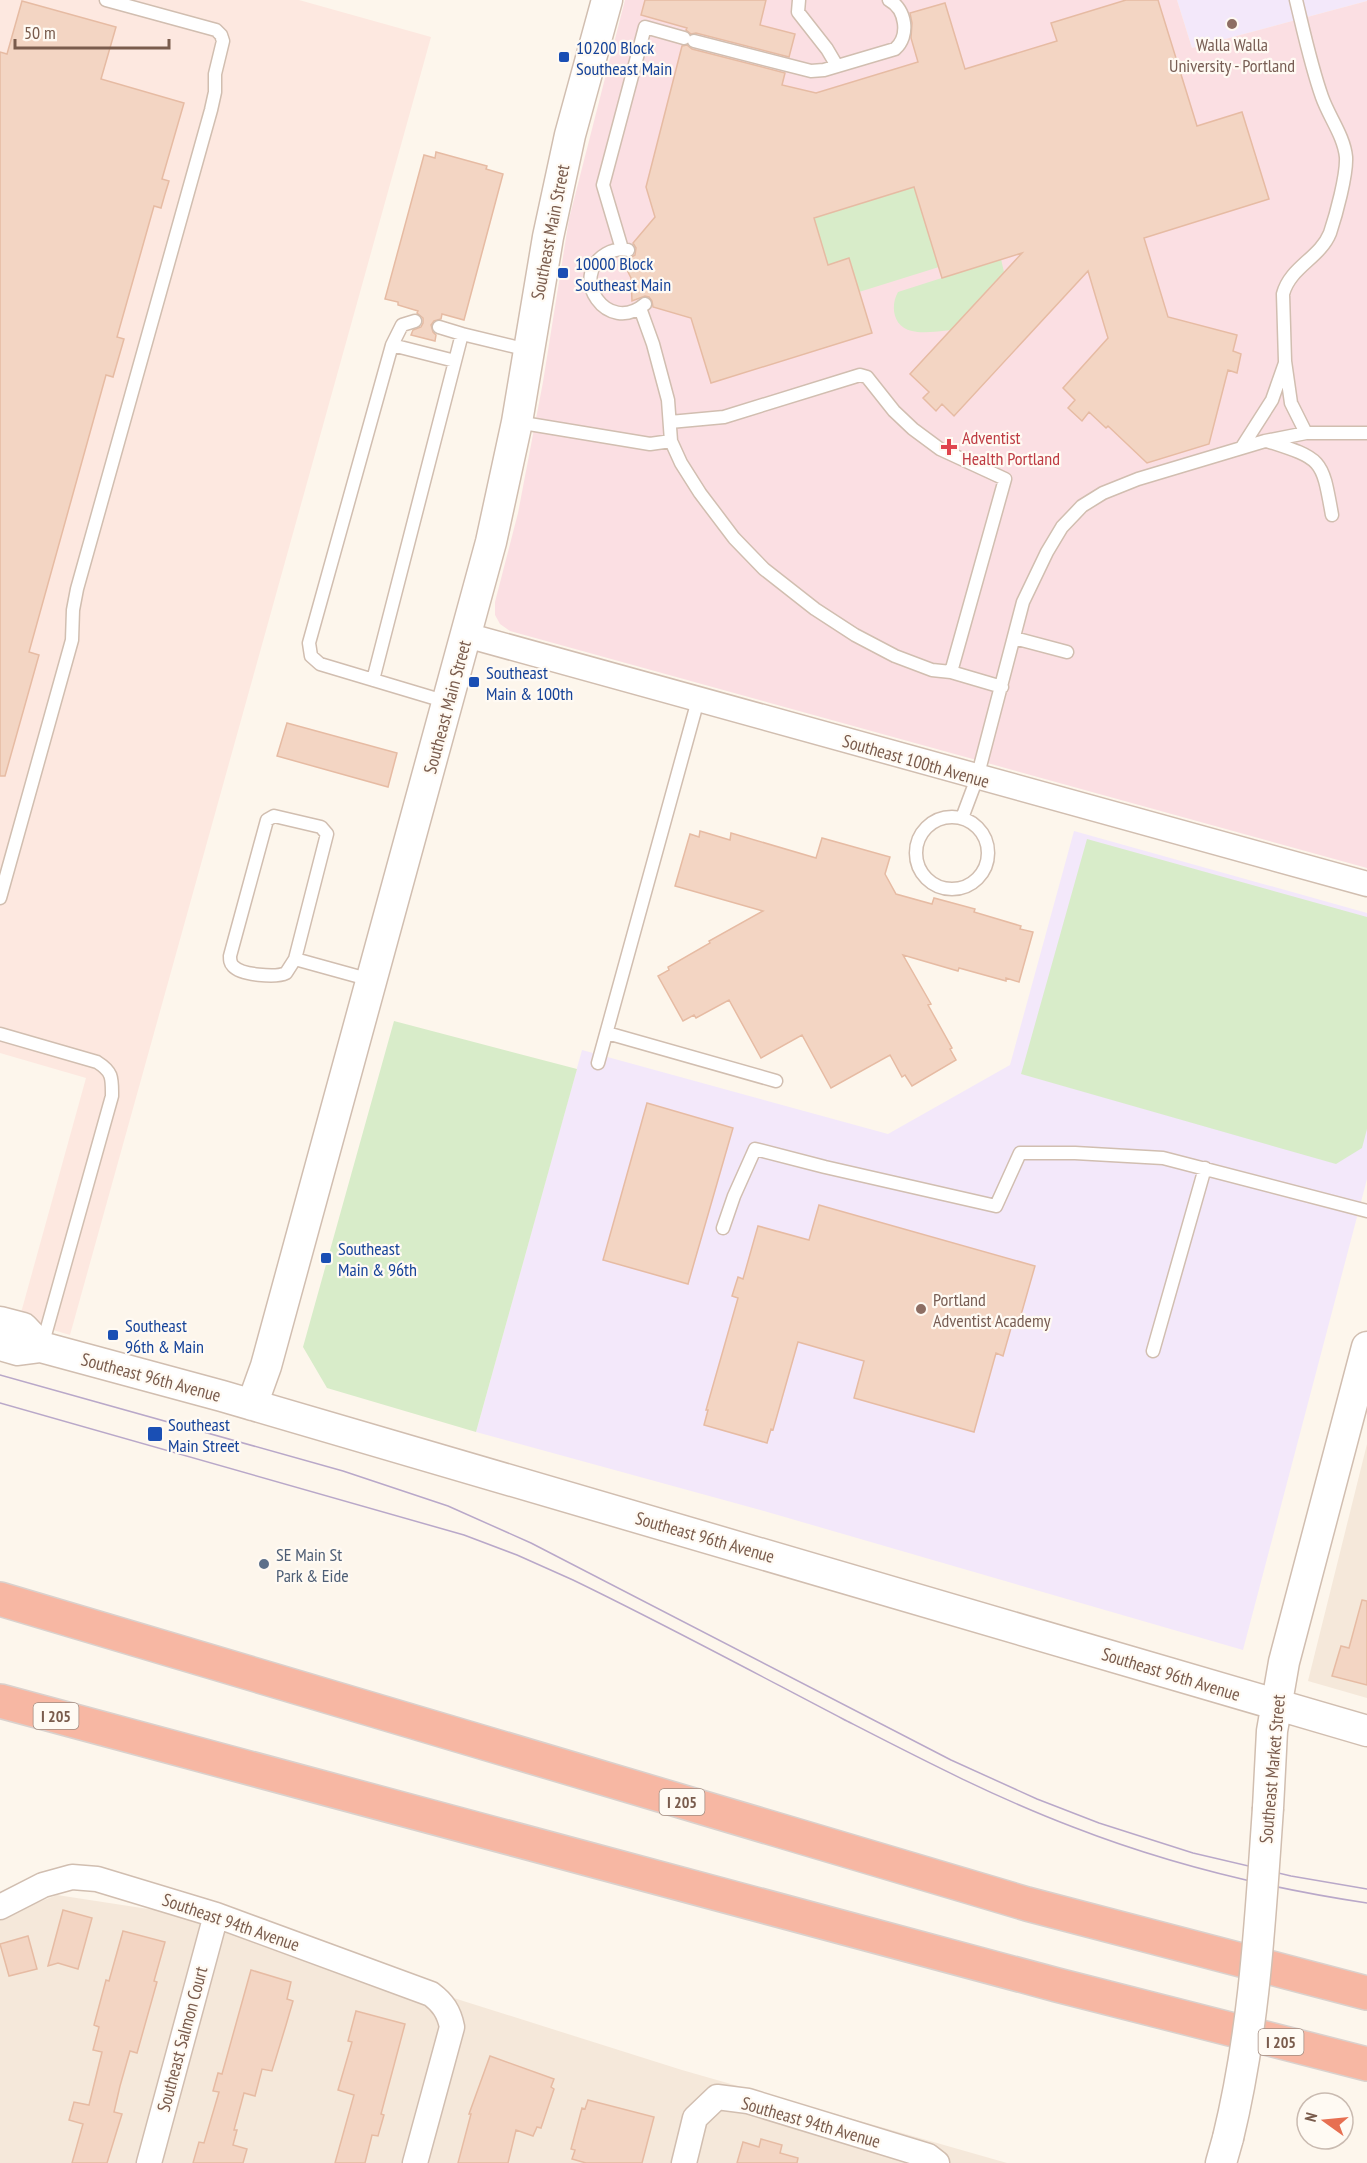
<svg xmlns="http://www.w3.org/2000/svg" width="1367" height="2163" font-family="'PT Sans Narrow',sans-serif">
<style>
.residential{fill:#f5e8da}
.commercial{fill:#fde8e0}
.education{fill:#f3e8fa}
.medical{fill:#fbdfe3}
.green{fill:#d8ecc9}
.building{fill:#f3d5c3;stroke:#e6bba3;stroke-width:1.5}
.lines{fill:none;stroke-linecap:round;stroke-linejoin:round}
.service-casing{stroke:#d1beb0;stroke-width:15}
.minor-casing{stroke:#d1beb0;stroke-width:27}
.tertiary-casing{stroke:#d1beb0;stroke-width:33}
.motorway-casing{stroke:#dad1cd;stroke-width:36}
.service{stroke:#fff;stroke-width:12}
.minor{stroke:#fff;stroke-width:24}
.tertiary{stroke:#fff;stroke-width:30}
.motorway{stroke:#f7b7a3;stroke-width:33}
.tram{stroke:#b9a8c9;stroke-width:1.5}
.tertiary-bridge-casing{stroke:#d1beb0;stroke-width:33;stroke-linecap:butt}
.tertiary-bridge{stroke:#fff;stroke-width:30}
.education-dot{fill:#8d6e63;stroke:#fffaf3;stroke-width:2}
.transit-dot{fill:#1a4fb4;stroke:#fffaf3;stroke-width:2}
.health-dot{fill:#e0444e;stroke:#fffaf3;stroke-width:2}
.service-dot{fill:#5c6f8a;stroke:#fffaf3;stroke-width:2}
.labels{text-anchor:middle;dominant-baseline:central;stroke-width:4.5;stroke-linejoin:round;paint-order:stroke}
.shield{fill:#fffaf3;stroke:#a28b7f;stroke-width:1.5}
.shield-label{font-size:16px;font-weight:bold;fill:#7a5c4d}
.education-label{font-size:18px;fill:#785e54;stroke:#fffaf3}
.transit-label{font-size:18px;fill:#164399;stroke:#fffaf3;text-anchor:start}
.street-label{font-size:18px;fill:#7a5c4d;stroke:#fffaf3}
.health-label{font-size:18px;fill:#be3a42;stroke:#fffaf3;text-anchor:start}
.service-label{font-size:18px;fill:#4e5e75;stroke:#fffaf3;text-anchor:start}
</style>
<rect width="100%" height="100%" fill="#fdf6ec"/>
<path class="residential" d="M 1367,1444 L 1367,1698 L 1308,1681 Z
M 57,1895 L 194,1916 L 682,2070 L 1007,2163 L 0,2163 L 0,1917 Z"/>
<path class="commercial" d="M 0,0 L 299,0 L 431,37 L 70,1335 L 19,1320 L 86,1078 L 0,1053 Z"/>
<path class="education" d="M 1177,0 L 1367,0 L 1367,1 L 1192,48 Z
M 1074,831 L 1367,913 L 1367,1179 L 1243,1650 L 764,1511 L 476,1432 L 582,1050 L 888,1134 L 1010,1065 Z"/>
<path class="medical" d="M 625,0 L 1177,0 L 1192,48 L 1367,1 L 1367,868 L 510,631 L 500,624 L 495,615 L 495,602 L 518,513 L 543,382 L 569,219 Z"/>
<path class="green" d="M 914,187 L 939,267 L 859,292 L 828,265 L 814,218 Z
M 1001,259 L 1004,272 L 951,330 C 939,331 923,334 912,331 C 893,327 890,306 898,292 Z
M 1087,839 L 1367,917 L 1367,1129 L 1362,1148 L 1336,1164 L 1021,1074 Z
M 394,1021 L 577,1069 L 476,1432 L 327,1388 L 303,1347 Z"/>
<path class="building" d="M 645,0 L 766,0 L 760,25 L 795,34 L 789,57 L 696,33 L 691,34 L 686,30 L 687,28 L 641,15 Z
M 1126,0 L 1158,0 L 1197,126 L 1242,112 L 1269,199 L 1144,238 L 1168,317 L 1237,335 L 1233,351 L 1241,354 L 1237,373 L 1228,370 L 1209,444 L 1147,463 L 1108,426 L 1106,428 L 1089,412 L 1082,421 L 1068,408 L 1075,400 L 1063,388 L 1108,338 L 1088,271 L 954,416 L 942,404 L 936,411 L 923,398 L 929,392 L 910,374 L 1022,253 L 942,278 L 914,187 L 814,218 L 828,265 L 849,258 L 872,333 L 711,383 L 691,318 L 653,307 L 652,301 L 649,297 L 645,296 L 632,301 L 631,278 L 626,268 L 619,260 L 621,258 L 630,258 L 635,255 L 636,248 L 633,243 L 655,217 L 646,187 L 682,46 L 687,45 L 692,49 L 785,73 L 782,85 L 816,93 L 918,62 L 911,38 L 912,23 L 910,13 L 945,3 L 965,69 L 1057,41 L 1051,23 Z
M 22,1 L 116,27 L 101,79 L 184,103 L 162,179 L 169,181 L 165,194 L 161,208 L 154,206 L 117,337 L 124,339 L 113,377 L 106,375 L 29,652 L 39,655 L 5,776 L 0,776 L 0,52 L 7,54 Z
M 436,152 L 487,166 L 486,169 L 503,174 L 464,320 L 442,314 L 441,319 L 434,321 L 431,325 L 433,332 L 436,335 L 435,341 L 411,335 L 413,330 L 421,327 L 423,323 L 423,318 L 417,313 L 418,311 L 398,305 L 398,302 L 385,299 L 424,155 L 435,158 Z
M 287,723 L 397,753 L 388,787 L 277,756 Z
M 700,831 L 730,840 L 731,833 L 816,858 L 822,838 L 890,857 L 885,874 L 896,894 L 932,904 L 934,898 L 975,909 L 974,912 L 1021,926 L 1020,929 L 1033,932 L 1019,982 L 1006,978 L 1006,981 L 959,968 L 958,971 L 903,955 L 931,1004 L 928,1005 L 952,1048 L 950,1049 L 956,1060 L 912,1086 L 905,1075 L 902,1077 L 890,1055 L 831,1088 L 802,1035 L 761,1058 L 729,1000 L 696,1018 L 694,1015 L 683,1021 L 658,976 L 669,970 L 668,967 L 710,943 L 709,941 L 763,911 L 675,886 L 690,834 L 699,837 Z
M 647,1103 L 733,1128 L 688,1284 L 603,1260 Z
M 819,1205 L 1035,1266 L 1019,1322 L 1013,1321 L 1003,1356 L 996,1353 L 974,1432 L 854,1398 L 864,1361 L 798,1342 L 773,1430 L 771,1429 L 767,1443 L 704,1425 L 708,1410 L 706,1410 L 738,1298 L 732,1296 L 738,1277 L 743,1279 L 758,1226 L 809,1240 Z
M 1362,1600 L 1367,1601 L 1367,1685 L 1332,1676 L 1341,1646 L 1349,1648 Z
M 63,1910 L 92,1918 L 78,1969 L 58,1963 L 48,1966 Z
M 123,1931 L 165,1942 L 154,1981 L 157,1982 L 137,2053 L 130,2051 L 120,2086 L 114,2112 L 122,2114 L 107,2163 L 72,2163 L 83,2124 L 69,2120 L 74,2102 L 89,2105 L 102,2052 L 93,2050 L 99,2027 L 94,2025 L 106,1980 L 109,1981 Z
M 28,1936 L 37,1969 L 9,1976 L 0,1944 Z
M 251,1970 L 291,1982 L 287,1999 L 293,2001 L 286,2025 L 272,2071 L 262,2069 L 255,2096 L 244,2093 L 234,2130 L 237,2130 L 233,2145 L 247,2149 L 243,2163 L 193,2163 L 199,2142 L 204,2143 L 219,2092 L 213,2091 L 218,2073 L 222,2074 Z
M 356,2011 L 405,2024 L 381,2114 L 384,2115 L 378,2136 L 372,2135 L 365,2163 L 335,2163 L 354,2095 L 338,2090 L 352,2042 L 348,2041 Z
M 490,2056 L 554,2079 L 551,2087 L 554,2089 L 541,2128 L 537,2127 L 533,2136 L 516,2130 L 508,2163 L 458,2163 L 471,2114 L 469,2114 Z
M 588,2100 L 654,2117 L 642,2163 L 586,2163 L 572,2159 L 575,2150 L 571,2149 L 582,2108 L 585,2109 Z
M 761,2139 L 782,2145 L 780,2153 L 798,2158 L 797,2163 L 737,2163 L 743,2142 L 759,2147 Z"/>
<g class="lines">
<g class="service-casing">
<path id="service" d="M 799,0 L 798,12 L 827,49 L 837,66
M 1296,0 C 1304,33 1311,66 1322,97 C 1329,117 1344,136 1346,157 C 1347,175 1336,215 1330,233 C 1320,258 1290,267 1283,294 L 1285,361 L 1291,403 L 1306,433
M 694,41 L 811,71 L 824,70 L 895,49 C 910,36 906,9 889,0
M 622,249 L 603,185 L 645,27 L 684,38
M 628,250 C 620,248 613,250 606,254 C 568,276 607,336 645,304
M 640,308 L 653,344 L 668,400 L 671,441 L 681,463 L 700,493 L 734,538 L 764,569 L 815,609 L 855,635 L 895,656 L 932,670 L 951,672 L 1002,687
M 439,327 L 462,334
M 392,345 L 402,325 L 415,321
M 517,422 L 650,444 L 671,441
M 670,422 L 724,417 L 860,375 L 867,377 L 894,411 L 913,429 L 940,449 L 1005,479 L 951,672
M 1267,441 C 1323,459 1322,459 1332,515
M 1242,447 L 1272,400 L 1285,363
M 1014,638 L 1067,652
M 373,680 L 462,334 L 528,350
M 447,702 L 320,664 L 311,656 L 309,643 L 392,345 L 455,361
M916 853a36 36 0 1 1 72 0a36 36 0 1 1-72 0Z
M 962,818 L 977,778 L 1023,602 L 1047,552 L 1062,527 L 1082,506 L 1103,493 L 1138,479 L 1265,441 L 1306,433 L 1367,433
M 0,898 L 72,640 L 73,610 L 77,589 L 211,110 L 215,92 L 215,74 L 223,41 L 221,35 L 216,30 L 106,0
M 295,959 L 327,834 L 321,827 L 274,816 L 267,820 L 230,956 C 230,960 230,963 233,966 C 241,975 276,978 286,973 L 295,959 L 371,980
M 607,1033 L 776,1081
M 0,1034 L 97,1062 C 113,1072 112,1078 112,1096 L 42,1346
M 598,1063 L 698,700
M 723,1228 L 734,1196 L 755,1149 L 825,1167 L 996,1206 L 1020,1153 L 1075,1153 L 1163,1158 L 1367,1211
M 1153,1351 L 1205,1168"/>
</g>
<g class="minor-casing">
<path id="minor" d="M 466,635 L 1367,884
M 0,1907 L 43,1885 L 72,1877 L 97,1879 L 216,1915 L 431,1994 C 443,2003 449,2012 452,2027 L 415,2163
M 149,2163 L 216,1915
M 684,2163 L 695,2118 L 717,2097 L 748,2101 L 928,2156 L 937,2163"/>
</g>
<g class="tertiary-casing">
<path id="tertiary" d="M 0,1322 L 23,1328 L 41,1347
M 0,1345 L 18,1350 L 41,1347 L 222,1396 L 1367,1731
M 252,1405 L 266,1366 L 491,542 L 517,422 L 548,237 L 570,135 L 607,0
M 1268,1808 L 1272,1731 L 1284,1662 L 1367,1347
M 1221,2163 L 1228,2138"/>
</g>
<g class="motorway-casing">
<path id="motorway" d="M 0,1599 L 1027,1904 L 1367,1993
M 0,1701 L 1057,1985 L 1367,2064"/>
</g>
<use href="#service" class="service"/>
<use href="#minor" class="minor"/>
<use href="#tertiary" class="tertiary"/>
<use href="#motorway" class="motorway"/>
<path class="tram" d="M 0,1375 L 343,1471 L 448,1506 L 531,1543 L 951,1760 L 1037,1799 L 1099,1823 L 1193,1853 L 1291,1876 L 1367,1889
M 0,1403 L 464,1535 L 517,1555 L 573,1580 C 664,1624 753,1672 843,1719 C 919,1758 994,1797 1073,1827 C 1168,1864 1267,1888 1367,1903"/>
<g class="tertiary-bridge-casing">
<path id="tertiary-bridge" d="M 1228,2138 C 1255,2027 1260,1921 1268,1808"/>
</g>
<use href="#tertiary-bridge" class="tertiary-bridge"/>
</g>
<g class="education-dot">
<circle cx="1232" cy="24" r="6"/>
<circle cx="921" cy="1309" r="6"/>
</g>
<g class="transit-dot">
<rect x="558" y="51" width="12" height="12" rx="3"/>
<rect x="557" y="267" width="12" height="12" rx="3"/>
<rect x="468" y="676" width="12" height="12" rx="3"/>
<rect x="320" y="1252" width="12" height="12" rx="3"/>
<rect x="107" y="1329" width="12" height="12" rx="3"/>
<rect x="147" y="1426" width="16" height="16" rx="3"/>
</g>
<path class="health-dot" d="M946 438h6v6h6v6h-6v6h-6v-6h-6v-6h6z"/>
<circle class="service-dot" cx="264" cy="1564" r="6"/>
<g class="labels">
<g class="shield">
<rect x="33.5" y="1703" width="45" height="26" rx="4.5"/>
<rect x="659.5" y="1789" width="45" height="26" rx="4.5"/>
<rect x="1258.5" y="2029" width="45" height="26" rx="4.5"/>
</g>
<g class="shield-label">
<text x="56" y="1716">I 205</text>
<text x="682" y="1802">I 205</text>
<text x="1281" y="2042">I 205</text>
</g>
<g class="education-label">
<text x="1232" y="44">Walla Walla<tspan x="1232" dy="21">University - Portland</tspan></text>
<text x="933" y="1299" text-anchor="start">Portland<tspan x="933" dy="21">Adventist Academy</tspan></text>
</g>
<g class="transit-label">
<text x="576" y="47">10200 Block<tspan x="576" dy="21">Southeast Main</tspan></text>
<text x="575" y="263">10000 Block<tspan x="575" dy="21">Southeast Main</tspan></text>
<text x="486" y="672">Southeast<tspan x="486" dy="21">Main &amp; 100th</tspan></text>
<text x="338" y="1248">Southeast<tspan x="338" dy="21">Main &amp; 96th</tspan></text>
<text x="125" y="1325">Southeast<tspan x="125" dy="21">96th &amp; Main</tspan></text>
<text x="168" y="1424">Southeast<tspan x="168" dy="21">Main Street</tspan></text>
</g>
<g class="street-label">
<text transform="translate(550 232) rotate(-79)">Southeast Main Street</text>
<text transform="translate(447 707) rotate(-75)">Southeast Main Street</text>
<text transform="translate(916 761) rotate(16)">Southeast 100th Avenue</text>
<text transform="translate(151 1377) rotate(15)">Southeast 96th Avenue</text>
<text transform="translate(705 1537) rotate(16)">Southeast 96th Avenue</text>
<text transform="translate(1171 1674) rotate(17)">Southeast 96th Avenue</text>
<text transform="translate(1272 1769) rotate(-85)">Southeast Market Street</text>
<text transform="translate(231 1922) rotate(19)">Southeast 94th Avenue</text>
<text transform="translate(182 2039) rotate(-75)">Southeast Salmon Court</text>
<text transform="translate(811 2122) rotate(16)">Southeast 94th Avenue</text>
</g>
<g class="health-label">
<text x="962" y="437">Adventist<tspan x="962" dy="21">Health Portland</tspan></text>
</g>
<g class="service-label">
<text x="276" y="1554">SE Main St<tspan x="276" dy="21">Park &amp; Eide</tspan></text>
</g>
</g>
<g transform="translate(1325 2121) rotate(285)"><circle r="28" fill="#fffaf3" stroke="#cabbb1" stroke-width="1.5"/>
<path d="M0-4.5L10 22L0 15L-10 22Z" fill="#e76f51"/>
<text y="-9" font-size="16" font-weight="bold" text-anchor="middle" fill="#7a5c4d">N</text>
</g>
<path d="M15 39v9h154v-9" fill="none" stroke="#7a5c4d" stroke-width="3"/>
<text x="24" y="39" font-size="18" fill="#7a5c4d" stroke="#fffaf3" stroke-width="4.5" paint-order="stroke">50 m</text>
</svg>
